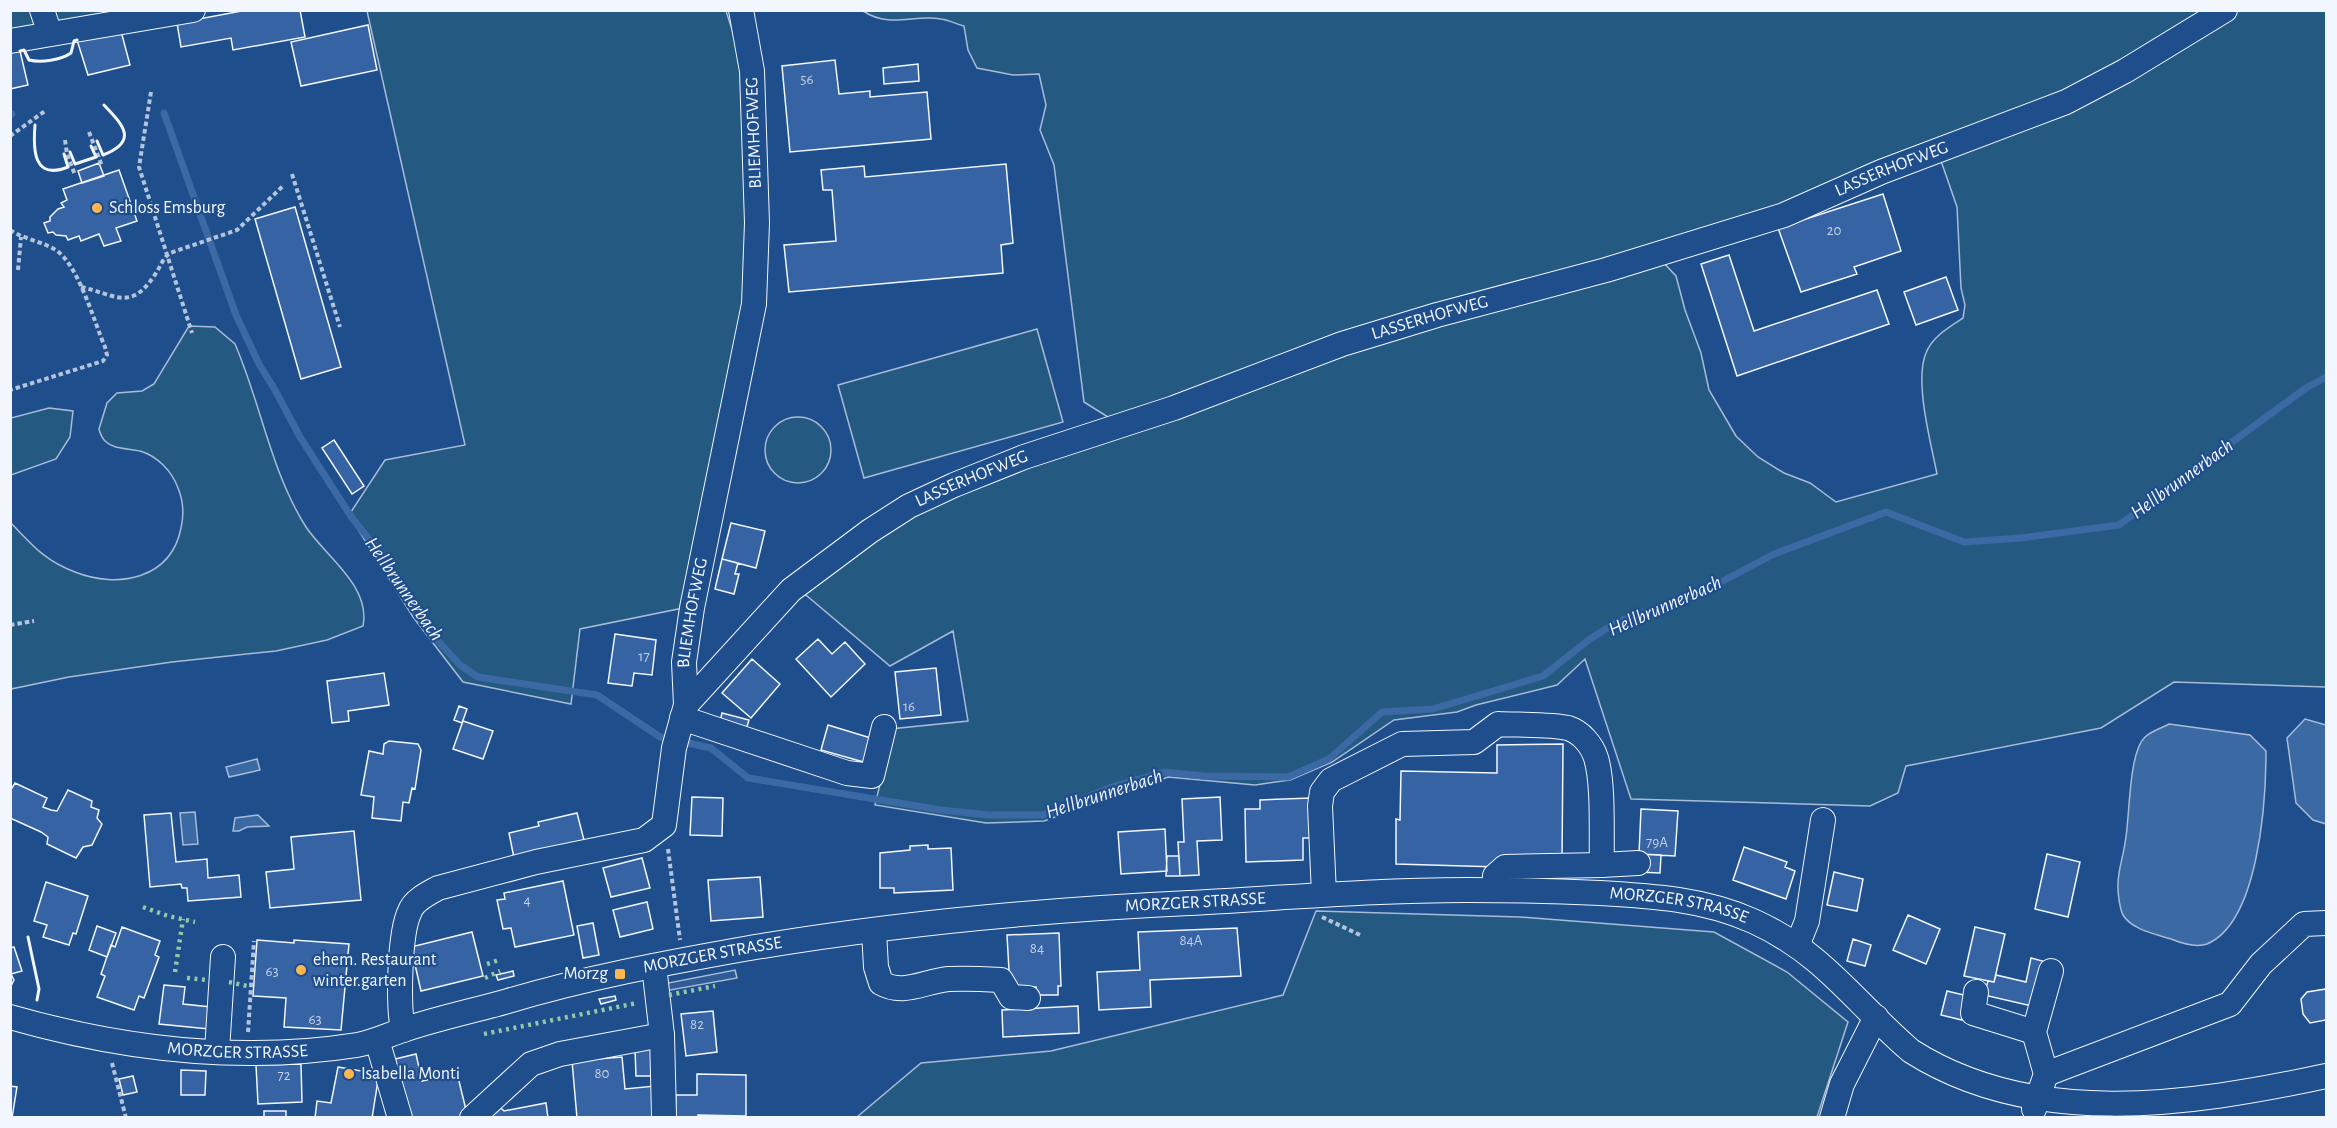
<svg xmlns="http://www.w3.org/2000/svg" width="2337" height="1128" font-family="'Alegreya Sans',sans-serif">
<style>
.green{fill:#245a82;stroke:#a8bbd7;stroke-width:1.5;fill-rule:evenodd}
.parking{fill:#305b95;stroke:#a8bbd7;stroke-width:1.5}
.water{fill:#3b69a3;stroke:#a8bbd7;stroke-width:1.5}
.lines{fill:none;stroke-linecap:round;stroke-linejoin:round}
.stream{stroke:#3b69a3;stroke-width:7}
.building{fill:#3563a3;stroke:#f2f6ff;stroke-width:1.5}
.minor-casing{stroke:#f2f6ff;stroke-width:26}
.path{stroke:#b3c4dc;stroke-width:4;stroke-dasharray:4.5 3;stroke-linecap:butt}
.minor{stroke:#1f4e8c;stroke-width:24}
.hedge{stroke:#97c8a6;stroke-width:4.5;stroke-dasharray:3 4.5;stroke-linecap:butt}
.wall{stroke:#f2f6ff;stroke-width:3}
.poi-dot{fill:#ffb74d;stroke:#1f4e8c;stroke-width:2}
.labels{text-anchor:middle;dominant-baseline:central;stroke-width:4.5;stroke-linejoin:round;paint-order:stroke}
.number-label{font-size:15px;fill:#c3d1e8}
.street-label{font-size:18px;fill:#f2f6ff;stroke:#1f4e8c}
.poi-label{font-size:18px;fill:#f2f6ff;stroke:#1f4e8c;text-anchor:start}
.water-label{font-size:20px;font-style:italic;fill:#f2f6ff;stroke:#1f4e8c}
</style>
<rect width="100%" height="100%" fill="#1f4e8c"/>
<path class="green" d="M 63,10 L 166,11 L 11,38 L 11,11 L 32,11 L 34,16 Z
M 367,11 L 726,11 L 742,60 L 749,270 L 683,608 L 580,629 L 571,704 L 463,682 L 413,617 L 349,515 L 385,460 L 465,445 Z
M 863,11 L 2326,11 L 2326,687 L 2174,682 L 2101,728 L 1906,766 L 1898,793 L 1870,806 L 1631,799 L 1585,659 L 1557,685 L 1476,705 L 1457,712 L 1394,720 L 1332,762 L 1290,780 L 1255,785 L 1168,777 L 1044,821 L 986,823 L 875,805 L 886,759 L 890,729 L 968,721 L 953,631 L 890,666 L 800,590 L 868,537 L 1108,417 L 1084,402 L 1054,165 L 1040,130 L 1046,105 L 1039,74 L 1013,75 L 977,68 L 968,50 L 964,26 C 956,24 949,20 941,19 C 913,14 891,29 863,11 ZM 1940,158 L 1957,207 L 1961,288 L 1965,305 L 1963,318 C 1949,327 1932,337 1926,353 C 1914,381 1931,443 1937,474 L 1836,502 L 1810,483 L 1784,473 L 1758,457 L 1736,436 L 1709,390 L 1701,353 L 1685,310 L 1676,276 L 1660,259 Z
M 189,326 L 215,327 L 235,344 C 261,404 271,472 306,527 C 326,557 371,586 363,626 L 327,640 L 276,651 L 172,662 L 69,677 L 11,689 L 11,523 C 32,545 45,561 75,572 C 118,589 171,579 181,528 C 184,515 183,500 178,488 C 172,471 157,456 140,451 C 128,448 114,450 105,441 C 102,438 100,433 99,429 L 107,403 L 117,393 L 142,391 L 154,384 Z
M 1037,329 L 1063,422 L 864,478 L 838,385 Z
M 49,408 L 73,411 L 70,437 L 56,459 L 11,475 L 11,418 Z
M765 450a33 33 0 1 1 66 0a33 33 0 1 1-66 0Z
M 1316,911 L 1520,917 L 1714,932 L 1787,972 L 1848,1022 L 1817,1117 L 857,1117 L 921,1063 L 1051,1051 L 1283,995 Z"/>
<path class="parking" d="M 735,970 L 737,978 L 665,991 L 663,984 Z"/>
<path class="water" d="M 2305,719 L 2326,725 L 2326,824 L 2313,820 L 2296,803 L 2287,738 Z
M 2169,724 L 2250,735 L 2266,751 C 2266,801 2259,922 2207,944 C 2196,948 2181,943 2171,939 C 2156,934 2132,930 2123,915 C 2120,909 2118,895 2118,888 C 2117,873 2123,858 2125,843 C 2130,820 2128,753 2145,737 C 2151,731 2162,728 2169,724 Z
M 257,759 L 260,770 L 229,777 L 226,767 Z
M 195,812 L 198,844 L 183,845 L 180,813 Z
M 258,815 L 269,826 L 247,827 L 239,831 L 233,831 L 235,818 Z"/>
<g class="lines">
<path class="stream" d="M 10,113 L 12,114
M 164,113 L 236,315 L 259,364 L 275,390 L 300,437 L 352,518 L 382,555 L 413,608 L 439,642 L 460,665 L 478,677 L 597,695 L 660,737 L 711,748 L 748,778 L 941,810 L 989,815 L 1043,815 L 1112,787 L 1164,772 L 1203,776 L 1288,777 L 1329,759 L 1382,712 L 1433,709 L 1543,676 L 1590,639 L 1617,622 L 1704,591 L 1774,554 L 1886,512 L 1964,542 L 2021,538 L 2119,525 L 2306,388 L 2326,377"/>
</g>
<path class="building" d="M 247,10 L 300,10 L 305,37 L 233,50 L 231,38 L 181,47 L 177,23 Z
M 368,25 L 377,70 L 301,86 L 291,42 Z
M 121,31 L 130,65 L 88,75 L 77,40 Z
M 10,50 L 20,51 L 28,85 L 10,89 Z
M 835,60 L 839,94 L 870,91 L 870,97 L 927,92 L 931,139 L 790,152 L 782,66 Z
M 918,64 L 919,81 L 884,84 L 883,68 Z
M 99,163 L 104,176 L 82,183 L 78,171 Z
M 1006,164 L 1013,243 L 1001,245 L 1003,273 L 789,292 L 784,245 L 836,241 L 832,190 L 823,190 L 821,170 L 864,166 L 865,177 Z
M 119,170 L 137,221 L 116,228 L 121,241 L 104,246 L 99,234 L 81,241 L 79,236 L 68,240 L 66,236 L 56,235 L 53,232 L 48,233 L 44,223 L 50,221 L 50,217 L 58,209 L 64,207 L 61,203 L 67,200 L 63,189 Z
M 1883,194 L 1901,251 L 1854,267 L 1857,274 L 1801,292 L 1778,228 Z
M 295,207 L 341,367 L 301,379 L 255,219 Z
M 1729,255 L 1754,331 L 1877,290 L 1889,324 L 1737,376 L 1701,264 Z
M 1946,277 L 1958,310 L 1916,325 L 1904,292 Z
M 334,440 L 364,486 L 352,494 L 322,448 Z
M 731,523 L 765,531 L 756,568 L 722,559 Z
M 722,559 L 738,563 L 735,574 L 739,574 L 734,594 L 715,589 Z
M 615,634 L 656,640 L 652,675 L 634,673 L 632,686 L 608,683 Z
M 818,639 L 832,654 L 845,642 L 865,664 L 831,697 L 796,659 Z
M 752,659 L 780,684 L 751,718 L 722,693 Z
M 936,668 L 941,715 L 900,719 L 895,672 Z
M 384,673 L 389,705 L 348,711 L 349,721 L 332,723 L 327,681 Z
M 459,706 L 467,709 L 462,723 L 454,720 Z
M 722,713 L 749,720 L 745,733 L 719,726 Z
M 463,721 L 493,731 L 483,759 L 453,749 Z
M 828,725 L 874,739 L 867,763 L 821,750 Z
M 389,741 L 418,744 L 421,750 L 415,789 L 412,788 L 409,803 L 403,802 L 401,821 L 372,818 L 374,797 L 361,795 L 369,751 L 383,754 L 384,744 Z
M 1563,744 L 1562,861 L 1499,867 L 1396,864 L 1396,819 L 1400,820 L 1401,771 L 1497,773 L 1497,745 Z
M 15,783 L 47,798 L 43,807 L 51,810 L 57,811 L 68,790 L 92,801 L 91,807 L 99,810 L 97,818 L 102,824 L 92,845 L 83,847 L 76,858 L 47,844 L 48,837 L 41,832 L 10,818 L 10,791 Z
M 692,797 L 723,798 L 722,836 L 690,835 Z
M 1220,797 L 1222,840 L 1197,841 L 1199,875 L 1180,876 L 1178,842 L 1184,842 L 1182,799 Z
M 1311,798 L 1313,838 L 1303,838 L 1303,860 L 1246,862 L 1245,809 L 1260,809 L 1260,800 Z
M 1641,809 L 1678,811 L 1675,856 L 1639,854 Z
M 171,813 L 176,862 L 207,859 L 208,878 L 239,875 L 241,897 L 188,901 L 187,888 L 182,888 L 181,884 L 150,887 L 144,815 Z
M 577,813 L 585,844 L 514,858 L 509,833 L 539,826 L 538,822 Z
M 1165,829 L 1167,871 L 1121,874 L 1118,832 Z
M 354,831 L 361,900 L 270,908 L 266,872 L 294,869 L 291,837 Z
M 928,845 L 928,849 L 951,848 L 953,890 L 894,893 L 894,888 L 880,888 L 880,853 L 910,850 L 910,846 Z
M 1744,847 L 1787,862 L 1785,867 L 1795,871 L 1786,899 L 1733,880 Z
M 1639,854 L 1661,855 L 1660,873 L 1638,872 Z
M 2047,854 L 2080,862 L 2068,917 L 2035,909 Z
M 1167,856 L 1179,856 L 1180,876 L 1166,876 Z
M 642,858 L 650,888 L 611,897 L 603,868 Z
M 1834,872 L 1863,879 L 1857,911 L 1827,905 Z
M 760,877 L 763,917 L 711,921 L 708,880 Z
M 563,881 L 574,935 L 515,947 L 511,928 L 503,929 L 497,900 L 505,899 L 504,893 Z
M 46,882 L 88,896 L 76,934 L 73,933 L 69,945 L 43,937 L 47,925 L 34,921 Z
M 647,902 L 653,929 L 620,937 L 613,910 Z
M 1908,915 L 1940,929 L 1926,964 L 1893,950 Z
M 593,923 L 599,955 L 583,958 L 577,926 Z
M 97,926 L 116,933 L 107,957 L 89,950 Z
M 122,927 L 160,941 L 155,955 L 159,957 L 144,998 L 139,996 L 134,1010 L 97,997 L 105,976 L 101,974 L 111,945 L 115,947 Z
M 1975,927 L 2005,934 L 1994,982 L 1964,976 Z
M 1237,928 L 1241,976 L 1150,980 L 1151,1007 L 1099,1010 L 1097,972 L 1140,970 L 1138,932 Z
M 472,932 L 483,976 L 421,991 L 411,947 Z
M 1059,933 L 1061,986 L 1058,986 L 1058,995 L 1036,995 L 1036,987 L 1010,988 L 1007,935 Z
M 1853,939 L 1871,945 L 1865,966 L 1847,961 Z
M 257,940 L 294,943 L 294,940 L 349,944 L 341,1030 L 284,1027 L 286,998 L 253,996 Z
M 14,947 L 22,971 L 11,974 L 14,980 L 10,988 L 10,948 Z
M 2031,958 L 2046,962 L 2036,1007 L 1984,995 L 1988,981 L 1994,982 L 1996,975 L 2026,982 Z
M 513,971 L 514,976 L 498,980 L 496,975 Z
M 164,985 L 185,987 L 183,1004 L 211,1007 L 209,1029 L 159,1024 Z
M 2326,989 L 2326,1020 L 2310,1023 L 2303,1014 L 2301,999 L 2307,992 Z
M 1947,991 L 1968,996 L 1962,1020 L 1941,1015 Z
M 615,996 L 616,1000 L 601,1004 L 599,999 Z
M 1078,1006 L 1079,1033 L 1003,1037 L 1002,1010 Z
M 713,1011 L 717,1052 L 686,1056 L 681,1014 Z
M 635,1049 L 654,1049 L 655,1076 L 636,1076 Z
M 416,1054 L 422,1081 L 457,1073 L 468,1118 L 408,1118 L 391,1060 Z
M 622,1057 L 625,1089 L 655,1086 L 658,1118 L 577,1118 L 572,1061 Z
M 301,1064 L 302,1102 L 258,1104 L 256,1065 Z
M 338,1067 L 379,1074 L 372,1118 L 315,1118 L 317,1101 L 331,1103 Z
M 181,1070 L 206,1071 L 205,1095 L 181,1095 Z
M 697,1074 L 746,1075 L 746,1116 L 698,1115 L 698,1118 L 675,1118 L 676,1095 L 697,1095 Z
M 133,1076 L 137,1092 L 123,1095 L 119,1079 Z
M 10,1086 L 17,1087 L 12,1118 L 10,1118 Z
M 546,1103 L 548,1118 L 490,1118 L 501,1108 L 504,1111 Z
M 264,1111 L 286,1111 L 286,1118 L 264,1118 Z"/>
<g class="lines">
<g class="minor-casing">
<g id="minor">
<path d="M 42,10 L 50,34"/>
<path d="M 10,41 L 193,10"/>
<path id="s1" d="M 686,705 L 791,590 L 870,531 L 909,506 L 954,485 L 1024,457 L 1174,408 L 1342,344 L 1437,315 L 1606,270 L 1784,215 L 1881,172 L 2066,102 L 2125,71 L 2225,10"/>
<path d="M 682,718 L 847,773 L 872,776 L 884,727"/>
<path d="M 1602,865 L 1638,863"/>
<path d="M 1324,894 L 1320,806 L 1322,792 L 1331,780 L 1402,744 L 1474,742 L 1498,724 C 1516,725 1552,724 1568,728 C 1581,732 1592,745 1596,758 C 1604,784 1601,836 1602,865 L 1505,867 L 1495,876 L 1494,890"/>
<path d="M 874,931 L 876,967 L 881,983 C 904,996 924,981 949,979 C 966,978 984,979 1001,980 L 1011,997 L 1028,998"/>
<path d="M 1797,946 L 1807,921 L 1823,820"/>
<path d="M 654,966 L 662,1035 L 664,1115"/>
<path d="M 1976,992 L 1973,1013 L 2034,1032"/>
<path id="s2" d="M 10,1017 C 122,1049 242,1063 357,1045 C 374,1042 388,1035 403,1030 C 438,1018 473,1011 508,1001 C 585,978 665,963 744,949 C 891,924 1040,910 1189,903 C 1282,898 1374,890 1467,890 C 1511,890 1556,891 1600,893 C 1653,896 1704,899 1753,921 C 1824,953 1855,1003 1911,1051 C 2032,1128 2187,1106 2326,1076"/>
<path id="s3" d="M 403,1030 C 398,1005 399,933 410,911 C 414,900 429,893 438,888 L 536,862 L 644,840 L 664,825 L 674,748 L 686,705 L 684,662 L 692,608 L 754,304 L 757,223 L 752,71 L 741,10"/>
<path d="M 377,1040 L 400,1118"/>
<path d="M 217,1051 L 223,957"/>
<path d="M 2046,1074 L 2230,1004 L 2261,964 L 2304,924 L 2326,923"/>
<path d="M 2034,1109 L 2046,1074 L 2034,1032 L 2051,971"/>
<path d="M 472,1118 L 531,1064 L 560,1054 L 662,1035"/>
<path d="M 1832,1118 L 1842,1084 L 1876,1017"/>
</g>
</g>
<path class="path" d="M 151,92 L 139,167 L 192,333
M 89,132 L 102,166
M 10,136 L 45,111
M 65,140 L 67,154 L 75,175
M 292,174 L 340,327
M 10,230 C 24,239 40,241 54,249 C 78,262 94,322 105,347 L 107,355 L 103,361 L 10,390
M 18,270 L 21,237
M 81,287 C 114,294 130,312 154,276 C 160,268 162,259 170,253 L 237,230 L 284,185
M 10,625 L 34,621
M 668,849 L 680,940
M 1322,917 L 1360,935
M 248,1032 L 254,941
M 112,1063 L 126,1118"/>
<use href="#minor" class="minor"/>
<path class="hedge" d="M 143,907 L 168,916 L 195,922
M 487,964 L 499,960
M 175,972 L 183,919
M 187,978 L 207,980
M 485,978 L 500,971
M 229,982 L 247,986
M 669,995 L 715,986
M 484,1034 L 637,1003"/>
<path class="wall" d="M 20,51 L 24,50 L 29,60 C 41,63 61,60 71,53 L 74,41 L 77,40
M 35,125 C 33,149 33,181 68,167 L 64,154
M 97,141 L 103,155 C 139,141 123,125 104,105
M 70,152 L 75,164 L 96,157 L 91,146
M 28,937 L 39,989 L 37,1000"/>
</g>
<g class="poi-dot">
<circle cx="97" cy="208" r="6"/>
<circle cx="301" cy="970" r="6"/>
<rect x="614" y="968" width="12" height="12" rx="3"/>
<circle cx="349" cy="1074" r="6"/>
</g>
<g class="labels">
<g class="number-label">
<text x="807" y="79">56</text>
<text x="1834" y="230">20</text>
<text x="644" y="656">17</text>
<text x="909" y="706">16</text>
<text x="1657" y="842">79A</text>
<text x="527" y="900">4</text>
<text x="1191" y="940">84A</text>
<text x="1037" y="948">84</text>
<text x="272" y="971">63</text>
<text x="315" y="1019">63</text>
<text x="697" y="1024">82</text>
<text x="602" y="1073">80</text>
<text x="284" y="1075">72</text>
</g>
<g class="street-label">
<text transform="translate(754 133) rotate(-92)">BLIEMHOFWEG</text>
<text stroke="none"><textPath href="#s1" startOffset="1341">LASSERHOFWEG</textPath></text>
<text stroke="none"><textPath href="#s1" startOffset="855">LASSERHOFWEG</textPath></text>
<text stroke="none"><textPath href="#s1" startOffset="369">LASSERHOFWEG</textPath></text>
<text stroke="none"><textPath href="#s3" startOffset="609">BLIEMHOFWEG</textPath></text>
<text stroke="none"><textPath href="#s2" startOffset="1204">MORZGER STRASSE</textPath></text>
<text stroke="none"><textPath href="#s2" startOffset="1689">MORZGER STRASSE</textPath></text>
<text stroke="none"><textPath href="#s2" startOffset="718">MORZGER STRASSE</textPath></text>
<text stroke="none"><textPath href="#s2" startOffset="231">MORZGER STRASSE</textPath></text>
</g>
<g class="poi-label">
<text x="109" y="208">Schloss Emsburg</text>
<text x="313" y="960">ehem. Restaurant<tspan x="313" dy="21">winter.garten</tspan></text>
<text x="608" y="974" text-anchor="end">Morzg</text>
<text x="361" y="1074">Isabella Monti</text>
</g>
<g class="water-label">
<text transform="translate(2182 479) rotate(-36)">Hellbrunnerbach</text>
<text transform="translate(404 589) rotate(55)">Hellbrunnerbach</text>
<text transform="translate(1665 606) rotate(-24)">Hellbrunnerbach</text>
<text transform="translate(1104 794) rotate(-18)">Hellbrunnerbach</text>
</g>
</g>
<rect width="2337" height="1128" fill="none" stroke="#f2f6ff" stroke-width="24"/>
</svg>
